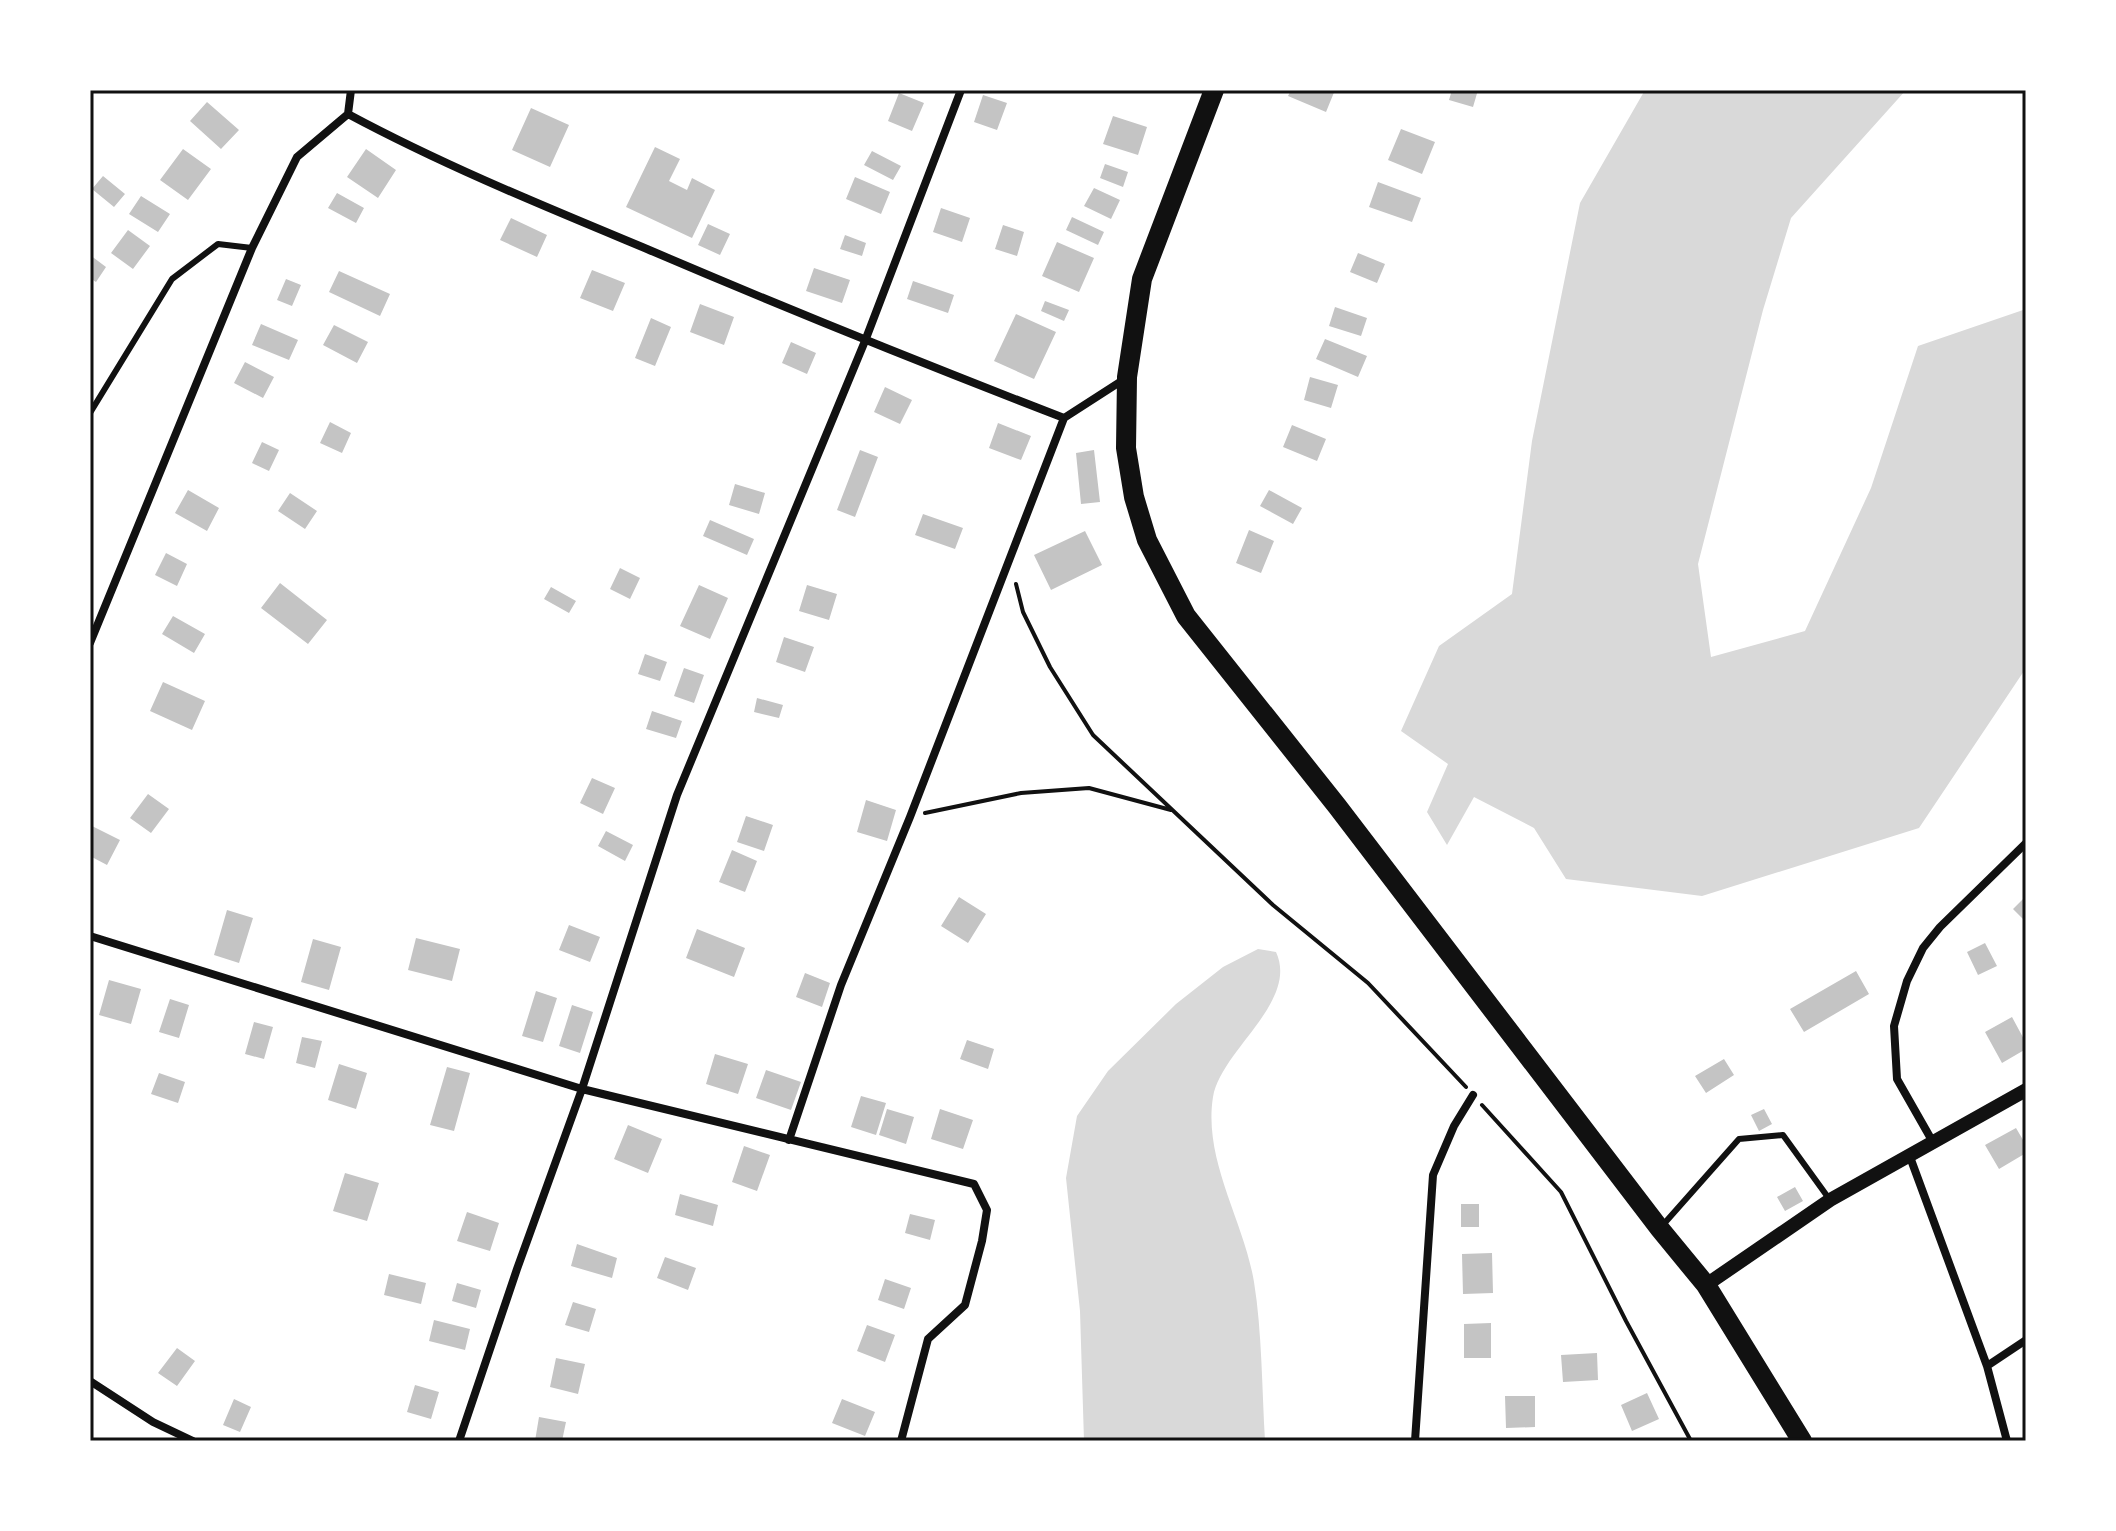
<svg xmlns="http://www.w3.org/2000/svg" width="2116" height="1531" font-family="Roboto,sans-serif">
<style>
.water{fill:#d9d9d9}
.building{fill:#c4c4c4}
.lines{fill:none;stroke-linecap:round;stroke-linejoin:round}
.path{stroke:#111;stroke-width:4}
.service{stroke:#111;stroke-width:6}
.minor{stroke:#111;stroke-width:8}
.tertiary{stroke:#111;stroke-width:14}
.primary{stroke:#111;stroke-width:20}
.neatline{fill:none;stroke:#111;stroke-width:3}
</style>
<rect width="100%" height="100%" fill="#fff"/>
<path class="water" d="M 1645,90 L 1906,90 L 1791,218 L 1763,310 L 1698,564 L 1711,657 L 1805,631 L 1871,488 L 1918,346 L 2026,309 L 2026,668 L 1919,828 L 1702,896 L 1566,879 L 1534,828 L 1474,797 L 1447,845 L 1427,812 L 1448,764 L 1401,731 L 1439,646 L 1512,594 L 1532,441 L 1580,203 Z
M 1258,949 L 1276,952 C 1299,1002 1221,1050 1213,1097 C 1203,1160 1244,1221 1254,1282 C 1262,1331 1262,1390 1265,1441 L 1084,1441 L 1080,1311 L 1066,1178 L 1077,1116 L 1108,1071 L 1176,1004 L 1223,967 Z"/>
<path class="building" d="M 1291,90 L 1335,90 L 1326,112 L 1288,96 Z
M 1452,90 L 1478,90 L 1473,107 L 1449,100 Z
M 899,93 L 924,103 L 912,131 L 888,121 Z
M 983,95 L 1007,103 L 997,130 L 974,122 Z
M 207,102 L 239,130 L 221,149 L 190,121 Z
M 531,108 L 569,125 L 550,167 L 512,150 Z
M 1113,116 L 1147,127 L 1138,155 L 1103,144 Z
M 1401,129 L 1435,142 L 1422,174 L 1388,160 Z
M 655,147 L 680,159 L 669,181 L 687,190 L 692,178 L 715,190 L 692,238 L 626,207 Z
M 183,149 L 211,169 L 188,200 L 160,180 Z
M 366,149 L 396,170 L 378,198 L 347,177 Z
M 872,151 L 901,166 L 893,180 L 864,165 Z
M 1105,164 L 1128,172 L 1123,187 L 1100,178 Z
M 103,176 L 125,194 L 114,207 L 92,189 Z
M 855,177 L 890,192 L 881,214 L 846,199 Z
M 1378,182 L 1421,198 L 1412,222 L 1369,207 Z
M 1094,188 L 1120,200 L 1111,219 L 1084,206 Z
M 337,193 L 364,208 L 356,223 L 328,208 Z
M 141,196 L 170,214 L 158,232 L 129,214 Z
M 941,208 L 970,218 L 962,242 L 933,232 Z
M 1072,217 L 1104,232 L 1098,245 L 1066,230 Z
M 511,218 L 547,235 L 537,257 L 500,240 Z
M 708,224 L 730,234 L 720,255 L 698,245 Z
M 1003,225 L 1024,232 L 1017,256 L 995,249 Z
M 128,230 L 150,246 L 133,269 L 111,253 Z
M 845,235 L 866,243 L 862,256 L 840,249 Z
M 1057,242 L 1094,258 L 1079,292 L 1042,276 Z
M 1358,253 L 1385,264 L 1377,283 L 1350,272 Z
M 90,255 L 106,267 L 96,282 L 90,278 Z
M 814,268 L 850,280 L 842,303 L 806,291 Z
M 592,270 L 625,283 L 613,311 L 580,298 Z
M 339,271 L 390,294 L 380,316 L 329,292 Z
M 286,279 L 301,285 L 292,306 L 277,300 Z
M 913,281 L 954,295 L 948,313 L 907,299 Z
M 1045,301 L 1069,310 L 1064,321 L 1041,311 Z
M 700,304 L 734,317 L 724,345 L 690,332 Z
M 1335,307 L 1367,318 L 1361,336 L 1329,326 Z
M 1016,314 L 1056,332 L 1034,379 L 994,361 Z
M 651,318 L 671,327 L 655,366 L 635,358 Z
M 261,324 L 298,340 L 289,360 L 252,345 Z
M 334,325 L 368,342 L 357,363 L 323,345 Z
M 1325,339 L 1367,356 L 1358,377 L 1316,359 Z
M 791,342 L 816,353 L 807,374 L 782,363 Z
M 245,362 L 274,377 L 263,398 L 234,383 Z
M 1310,377 L 1338,385 L 1331,408 L 1304,400 Z
M 885,387 L 912,400 L 900,424 L 874,412 Z
M 330,422 L 351,433 L 342,453 L 320,443 Z
M 998,423 L 1031,436 L 1021,460 L 989,448 Z
M 1292,425 L 1326,439 L 1317,461 L 1283,447 Z
M 262,442 L 279,450 L 269,471 L 252,463 Z
M 860,450 L 878,457 L 855,517 L 837,510 Z
M 1094,450 L 1100,502 L 1081,504 L 1076,453 Z
M 735,484 L 765,493 L 759,514 L 729,505 Z
M 188,490 L 219,508 L 207,531 L 175,513 Z
M 1269,490 L 1302,508 L 1293,524 L 1260,506 Z
M 290,493 L 317,511 L 305,529 L 278,511 Z
M 923,514 L 963,528 L 955,549 L 915,535 Z
M 710,520 L 754,539 L 747,555 L 703,536 Z
M 1249,530 L 1274,541 L 1261,573 L 1236,563 Z
M 1085,531 L 1102,565 L 1051,590 L 1034,555 Z
M 166,553 L 187,564 L 177,586 L 155,575 Z
M 620,568 L 640,578 L 630,599 L 610,589 Z
M 280,583 L 327,620 L 308,644 L 261,608 Z
M 699,585 L 728,598 L 710,639 L 680,626 Z
M 807,585 L 837,594 L 829,620 L 799,611 Z
M 551,587 L 576,601 L 569,613 L 544,599 Z
M 173,616 L 205,634 L 194,653 L 162,634 Z
M 784,637 L 814,647 L 805,672 L 776,662 Z
M 645,654 L 667,662 L 660,681 L 638,674 Z
M 684,668 L 704,675 L 694,703 L 674,696 Z
M 163,682 L 205,701 L 192,730 L 150,711 Z
M 757,698 L 783,705 L 779,718 L 754,712 Z
M 652,711 L 682,721 L 676,738 L 646,729 Z
M 592,778 L 615,788 L 603,814 L 580,803 Z
M 148,794 L 169,809 L 151,833 L 130,818 Z
M 866,800 L 896,810 L 887,841 L 857,832 Z
M 746,816 L 773,825 L 764,851 L 737,842 Z
M 90,825 L 120,840 L 107,865 L 90,856 Z
M 606,831 L 633,845 L 625,861 L 598,846 Z
M 732,850 L 757,861 L 745,892 L 719,882 Z
M 2026,896 L 2026,922 L 2013,909 Z
M 959,897 L 986,914 L 968,943 L 941,926 Z
M 227,910 L 253,918 L 239,963 L 214,955 Z
M 569,925 L 600,937 L 590,962 L 559,950 Z
M 697,929 L 745,948 L 734,977 L 686,958 Z
M 416,938 L 460,949 L 452,981 L 408,970 Z
M 313,939 L 341,947 L 329,990 L 301,982 Z
M 1985,943 L 1997,966 L 1978,975 L 1967,952 Z
M 1856,971 L 1869,994 L 1804,1032 L 1790,1009 Z
M 805,973 L 830,983 L 822,1007 L 796,997 Z
M 109,980 L 141,989 L 131,1024 L 99,1015 Z
M 536,991 L 557,998 L 543,1042 L 522,1036 Z
M 170,999 L 189,1005 L 179,1038 L 159,1032 Z
M 572,1005 L 593,1012 L 580,1053 L 559,1046 Z
M 2012,1017 L 2026,1043 L 2026,1049 L 2002,1063 L 1985,1032 Z
M 254,1022 L 273,1027 L 264,1059 L 245,1054 Z
M 302,1037 L 322,1041 L 315,1068 L 296,1063 Z
M 967,1040 L 994,1049 L 988,1069 L 960,1059 Z
M 715,1054 L 748,1064 L 738,1094 L 706,1084 Z
M 1724,1059 L 1734,1075 L 1706,1093 L 1695,1076 Z
M 339,1064 L 367,1073 L 356,1109 L 328,1100 Z
M 447,1067 L 470,1073 L 454,1131 L 430,1125 Z
M 766,1070 L 801,1082 L 791,1110 L 756,1098 Z
M 159,1073 L 185,1082 L 178,1103 L 151,1094 Z
M 861,1096 L 886,1103 L 876,1135 L 851,1127 Z
M 887,1109 L 914,1117 L 906,1144 L 879,1135 Z
M 940,1109 L 973,1120 L 963,1149 L 931,1139 Z
M 1764,1109 L 1772,1124 L 1759,1131 L 1751,1115 Z
M 628,1125 L 662,1139 L 648,1173 L 614,1159 Z
M 2016,1128 L 2026,1145 L 2026,1153 L 1999,1169 L 1985,1145 Z
M 744,1146 L 770,1155 L 757,1191 L 732,1182 Z
M 345,1173 L 379,1183 L 367,1221 L 333,1211 Z
M 1795,1187 L 1803,1201 L 1785,1211 L 1777,1197 Z
M 680,1194 L 718,1205 L 713,1226 L 675,1215 Z
M 1461,1204 L 1479,1204 L 1479,1227 L 1461,1227 Z
M 467,1212 L 499,1223 L 490,1251 L 457,1241 Z
M 910,1214 L 935,1220 L 930,1240 L 905,1233 Z
M 577,1244 L 617,1258 L 612,1278 L 571,1266 Z
M 1492,1253 L 1493,1293 L 1463,1294 L 1462,1254 Z
M 665,1257 L 696,1268 L 688,1290 L 657,1278 Z
M 389,1274 L 426,1283 L 421,1304 L 384,1295 Z
M 885,1279 L 911,1288 L 904,1309 L 878,1300 Z
M 457,1283 L 481,1290 L 476,1308 L 452,1301 Z
M 573,1302 L 596,1309 L 589,1332 L 565,1325 Z
M 434,1320 L 470,1329 L 465,1350 L 429,1341 Z
M 1491,1323 L 1491,1358 L 1464,1358 L 1464,1324 Z
M 867,1325 L 895,1335 L 885,1362 L 857,1351 Z
M 177,1348 L 195,1361 L 177,1386 L 158,1373 Z
M 1597,1353 L 1598,1380 L 1563,1382 L 1561,1355 Z
M 556,1358 L 585,1364 L 578,1394 L 550,1387 Z
M 415,1385 L 439,1392 L 431,1419 L 407,1412 Z
M 1647,1393 L 1659,1419 L 1632,1431 L 1621,1405 Z
M 1505,1396 L 1535,1396 L 1535,1427 L 1506,1428 Z
M 234,1399 L 251,1407 L 240,1432 L 223,1425 Z
M 842,1399 L 875,1412 L 865,1436 L 832,1423 Z
M 539,1417 L 566,1422 L 562,1441 L 535,1441 Z"/>
<g class="lines">
<path class="path" d="M 1016,584 L 1023,612 L 1050,667 L 1093,735 L 1273,905 L 1368,983 L 1466,1087
M 925,813 L 1021,793 L 1089,788 L 1171,810
M 1482,1105 L 1561,1192 L 1626,1321 L 1691,1441"/>
<path class="service" d="M 90,413 L 172,279 L 218,244 L 252,248
M 1662,1226 L 1739,1139 L 1783,1135 L 1830,1200"/>
<path class="minor" d="M 348,114 C 445,166 546,207 647,249 C 785,308 924,364 1064,418
M 90,643 L 252,248 L 297,157 L 348,114 L 351,90
M 90,936 L 582,1089 L 974,1184 L 987,1210 L 982,1241 L 965,1305 L 928,1339 L 901,1441
M 789,1140 L 841,985 L 910,817 L 1064,418 L 1123,380
M 1934,1144 L 1897,1079 L 1894,1026 L 1907,981 L 1923,948 L 1940,927 L 2026,843
M 1910,1157 L 1987,1366 L 2007,1441
M 1987,1366 L 2026,1340
M 90,1381 L 153,1422 L 193,1441
M 459,1441 L 517,1269 L 582,1089 L 677,795 L 865,341 L 961,90
M 1415,1441 L 1433,1175 L 1454,1126 L 1473,1095"/>
<path class="tertiary" d="M 1706,1285 L 1830,1200 L 2026,1090"/>
<path class="primary" d="M 1214,90 L 1142,279 L 1127,377 L 1126,448 L 1134,497 L 1147,540 L 1186,616 L 1337,806 L 1660,1229 L 1706,1285 L 1802,1441"/>
</g>
<rect width="2116" height="1531" fill="none" stroke="#ffffff" stroke-width="184"/>
<rect x="92" y="92" width="1932" height="1347" class="neatline"/>
</svg>
